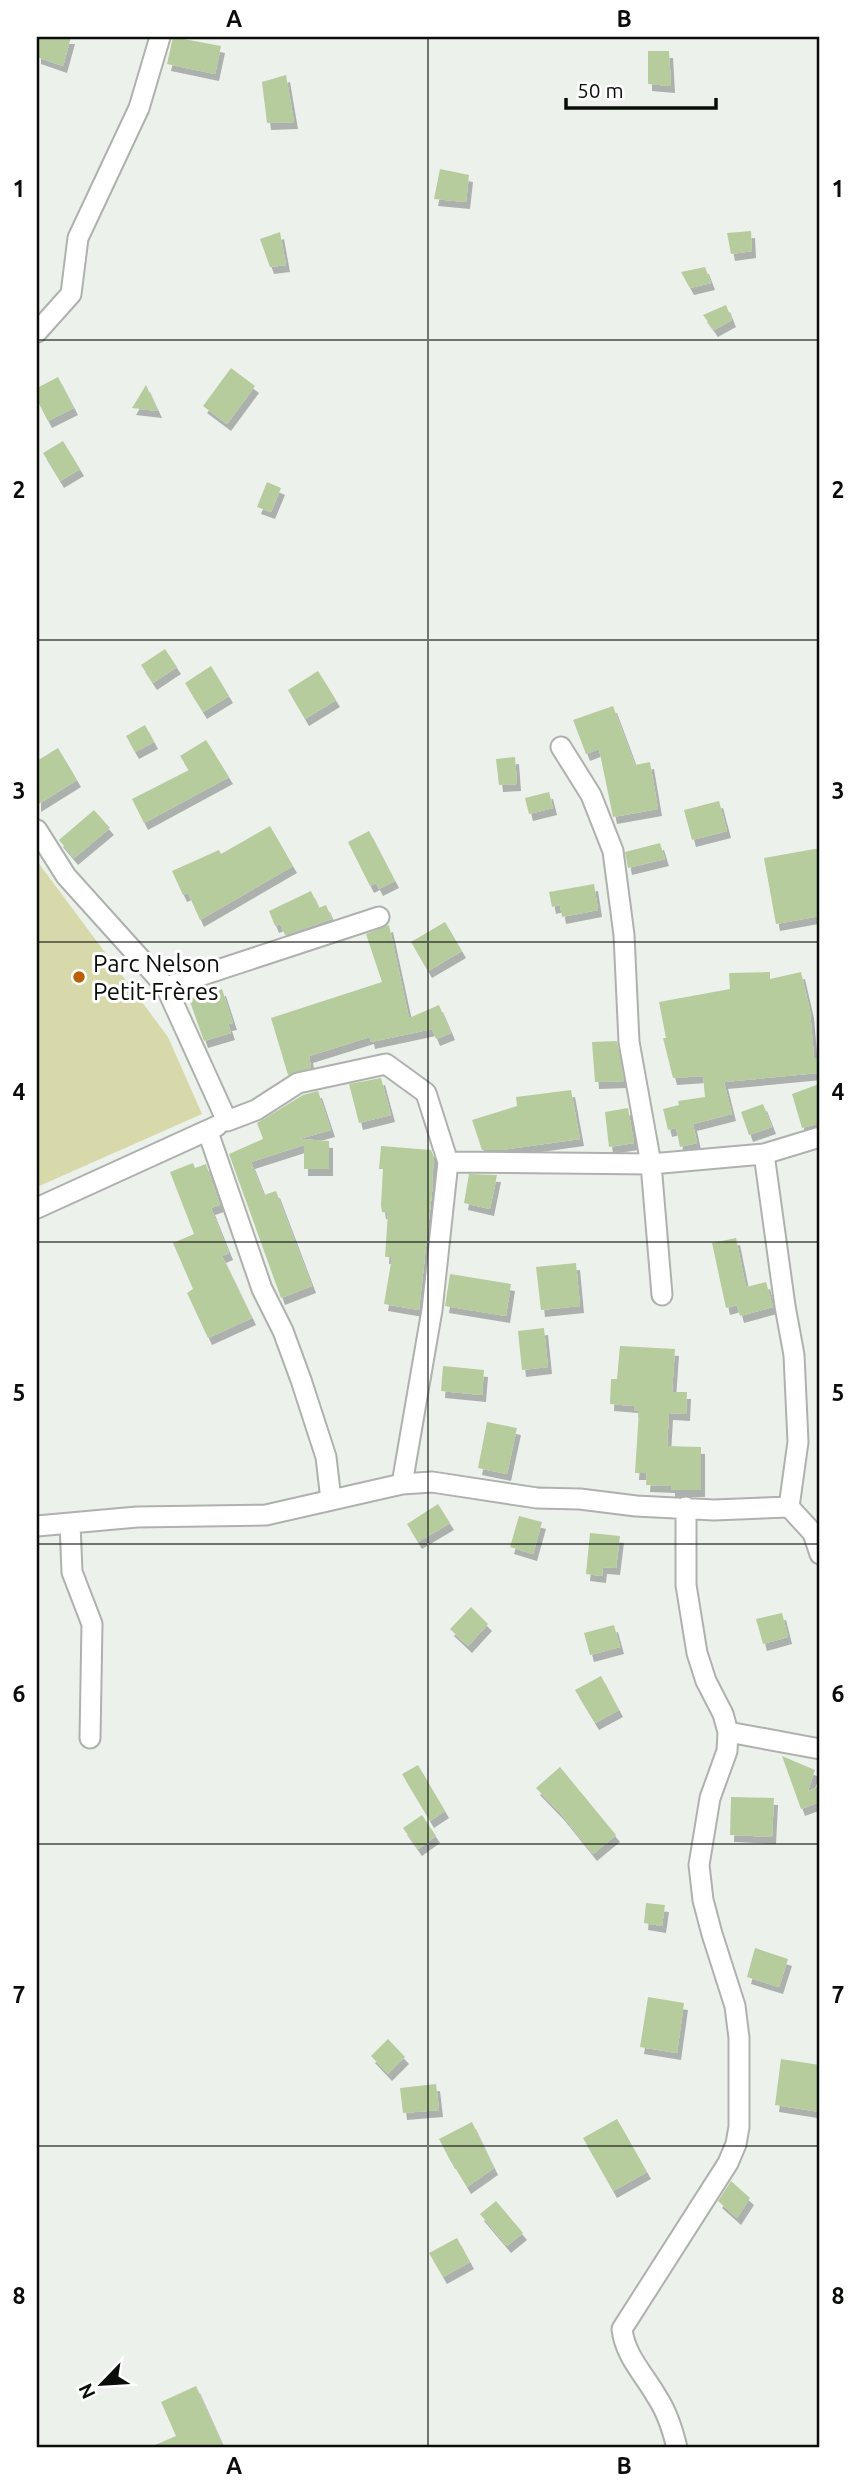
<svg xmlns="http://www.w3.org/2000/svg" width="857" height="2485" font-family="Ubuntu,sans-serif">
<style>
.green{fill:#d7d9ab}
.building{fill:#b6cc9d;filter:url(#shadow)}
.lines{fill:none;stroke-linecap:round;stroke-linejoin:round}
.street-casing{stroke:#adb2ad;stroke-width:23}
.street{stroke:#fff;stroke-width:19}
.grid{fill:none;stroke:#0b0d0b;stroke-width:2;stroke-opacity:0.55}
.poi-dot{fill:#ba6002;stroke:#fff;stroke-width:2.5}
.labels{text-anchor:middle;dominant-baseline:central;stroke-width:6;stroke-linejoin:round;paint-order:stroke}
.poi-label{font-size:24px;fill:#0b0d0b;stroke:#fff;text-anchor:start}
.neatline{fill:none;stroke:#0b0d0b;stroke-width:2.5}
.grid-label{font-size:23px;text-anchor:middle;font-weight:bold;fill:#0b0d0b}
</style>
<defs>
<filter id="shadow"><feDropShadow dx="4" dy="7" stdDeviation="0" flood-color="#0004"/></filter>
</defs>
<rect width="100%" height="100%" fill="#ecf1ec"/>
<path class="green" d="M 37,861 L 168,1037 L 202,1114 L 37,1187 Z"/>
<path class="building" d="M 37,37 L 71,37 L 63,66 L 37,57 Z
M 173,37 L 221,46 L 215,74 L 167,64 Z
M 648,51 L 669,51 L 671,86 L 648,84 Z
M 286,75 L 294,122 L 267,123 L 262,82 Z
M 440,169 L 469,175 L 466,202 L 434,199 Z
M 751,231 L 752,251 L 731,254 L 727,233 Z
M 280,232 L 286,265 L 270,267 L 260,239 Z
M 705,267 L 711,283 L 690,288 L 681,272 Z
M 726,305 L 732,320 L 714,330 L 703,315 Z
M 231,368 L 255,386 L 227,424 L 203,406 Z
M 58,377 L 74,408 L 48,421 L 37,400 L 37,388 Z
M 146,385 L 158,411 L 132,408 Z
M 63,441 L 80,469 L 60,481 L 43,453 Z
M 267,482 L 281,488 L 271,512 L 257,507 Z
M 165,649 L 177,667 L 153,683 L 141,665 Z
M 211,666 L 229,696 L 203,712 L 185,683 Z
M 318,671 L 336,700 L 305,719 L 288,690 Z
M 613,706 L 635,765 L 650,762 L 658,809 L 613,817 L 599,749 L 586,754 L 573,720 Z
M 145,725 L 154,742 L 135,752 L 126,736 Z
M 206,740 L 229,777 L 144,823 L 132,799 L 189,770 L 180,756 Z
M 58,748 L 77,780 L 37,805 L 37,761 Z
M 515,757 L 517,784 L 499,785 L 496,759 Z
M 549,792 L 553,808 L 529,814 L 525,798 Z
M 719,801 L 727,831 L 692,840 L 684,810 Z
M 94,810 L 110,828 L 74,858 L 59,840 Z
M 270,826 L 293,866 L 200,920 L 188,893 L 183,895 L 172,871 L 219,850 L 221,854 Z
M 369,831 L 395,881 L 379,889 L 376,883 L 370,886 L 348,842 Z
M 660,843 L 665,859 L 628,868 L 625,852 Z
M 820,848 L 820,916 L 776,924 L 764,858 Z
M 594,884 L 598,910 L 562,917 L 560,905 L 552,907 L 549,892 Z
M 311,891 L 319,908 L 326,905 L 332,919 L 285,935 L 280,924 L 275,926 L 269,911 Z
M 445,922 L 462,951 L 428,971 L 411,942 Z
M 389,925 L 409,1018 L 439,1005 L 451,1033 L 436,1039 L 432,1029 L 371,1042 L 370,1037 L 309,1056 L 311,1068 L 288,1075 L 271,1018 L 382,982 L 366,934 Z
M 770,972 L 770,979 L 801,972 L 810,1011 L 814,1058 L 817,1058 L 818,1073 L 724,1082 L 732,1114 L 693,1124 L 697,1143 L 680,1147 L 676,1128 L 668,1130 L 663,1109 L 679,1105 L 678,1101 L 705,1097 L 703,1076 L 673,1078 L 663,1038 L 666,1038 L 659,1002 L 730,989 L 729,973 Z
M 222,989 L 233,1023 L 228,1024 L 231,1033 L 204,1041 L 189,999 Z
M 617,1041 L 624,1081 L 595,1082 L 592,1042 Z
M 381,1078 L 391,1115 L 359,1123 L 349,1084 Z
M 819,1084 L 820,1123 L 802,1128 L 792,1094 Z
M 571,1090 L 580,1139 L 502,1150 L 482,1150 L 472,1120 L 517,1106 L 516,1097 Z
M 318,1091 L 331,1130 L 299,1139 L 329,1141 L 329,1169 L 304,1169 L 304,1145 L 251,1162 L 264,1195 L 276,1191 L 312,1286 L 281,1298 L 229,1154 L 263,1139 L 257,1123 L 303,1095 Z
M 763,1104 L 772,1127 L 749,1135 L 741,1112 Z
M 628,1108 L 634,1143 L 609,1147 L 605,1112 Z
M 381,1146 L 431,1150 L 434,1157 L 432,1182 L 433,1183 L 419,1310 L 384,1304 L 392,1257 L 385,1257 L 388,1213 L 382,1212 L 381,1205 L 383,1169 L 379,1169 Z
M 193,1163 L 195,1168 L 206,1164 L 220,1205 L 211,1208 L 229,1253 L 222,1256 L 252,1318 L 208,1338 L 187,1293 L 193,1289 L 173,1243 L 194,1234 L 170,1172 Z
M 469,1174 L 497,1175 L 490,1209 L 464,1203 Z
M 736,1238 L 746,1287 L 766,1282 L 773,1307 L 740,1316 L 737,1305 L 726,1308 L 712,1243 Z
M 576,1263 L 580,1306 L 541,1310 L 536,1267 Z
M 450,1274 L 511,1284 L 506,1316 L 445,1306 Z
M 544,1328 L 548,1367 L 522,1370 L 518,1331 Z
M 620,1346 L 675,1349 L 672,1392 L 687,1392 L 686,1414 L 669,1413 L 667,1446 L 701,1447 L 701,1490 L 671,1490 L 671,1486 L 646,1485 L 647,1473 L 635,1473 L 639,1411 L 634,1411 L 634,1406 L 610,1404 L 611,1379 L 617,1379 Z
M 443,1366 L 484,1370 L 482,1395 L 441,1391 Z
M 487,1422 L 517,1428 L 507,1474 L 478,1468 Z
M 438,1504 L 450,1523 L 418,1542 L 407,1524 Z
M 519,1516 L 542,1522 L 533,1554 L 510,1547 Z
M 590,1533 L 620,1536 L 616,1568 L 603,1567 L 602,1576 L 586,1574 Z
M 471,1607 L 488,1624 L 468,1646 L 450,1629 Z
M 782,1613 L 788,1637 L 763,1644 L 756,1619 Z
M 614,1625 L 620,1647 L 590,1655 L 584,1633 Z
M 601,1676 L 619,1710 L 595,1723 L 575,1690 Z
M 782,1756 L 815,1770 L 808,1791 L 820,1786 L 820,1802 L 801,1809 Z
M 418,1765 L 445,1811 L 430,1821 L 402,1774 Z
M 560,1767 L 616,1835 L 593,1854 L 561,1814 L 536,1788 Z
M 731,1797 L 774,1798 L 772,1837 L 730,1835 Z
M 422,1815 L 436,1836 L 418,1849 L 403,1828 Z
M 646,1903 L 665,1905 L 662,1926 L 644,1923 Z
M 755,1948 L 788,1959 L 779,1987 L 747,1977 Z
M 648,1997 L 684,2003 L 677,2053 L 640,2047 Z
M 388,2039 L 405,2057 L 388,2074 L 371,2056 Z
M 781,2059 L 820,2065 L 820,2112 L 775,2105 Z
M 436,2084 L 439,2110 L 403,2113 L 400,2088 Z
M 617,2119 L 647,2172 L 613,2191 L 583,2138 Z
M 472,2122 L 494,2168 L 467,2187 L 452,2162 L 451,2162 L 439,2139 Z
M 731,2181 L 750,2198 L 737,2218 L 718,2201 Z
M 496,2201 L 523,2233 L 507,2246 L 480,2214 Z
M 457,2238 L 470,2262 L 443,2277 L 429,2253 Z
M 196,2386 L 224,2448 L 148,2448 L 176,2436 L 161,2402 Z"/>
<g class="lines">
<g class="street-casing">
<path id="street" d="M 37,332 L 71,294 L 78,238 L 139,108 L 160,37
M 561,747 L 591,795 L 613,851 L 624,935 L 629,1042 L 651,1164 L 662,1295
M 37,830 L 66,876 L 166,987 L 227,1121 L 256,1110 L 298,1083 L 386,1064 L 426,1093 L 448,1162 L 651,1164 L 764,1154 L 820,1137
M 166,987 L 379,917
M 208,1132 L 262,1289 L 283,1331 L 301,1380 L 326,1457 L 331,1500
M 764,1154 L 785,1306 L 794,1355 L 798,1442 L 789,1507
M 37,1208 L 217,1126
M 402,1484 L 432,1310 L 448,1162
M 70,1523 L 72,1572 L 92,1624 L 90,1738
M 37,1526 L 137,1517 L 266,1515 L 402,1484 L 432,1482 L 537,1498 L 580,1499 L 636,1506 L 714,1510 L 789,1507 L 813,1533 L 820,1554
M 728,1732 L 820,1749
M 677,2448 C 673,2431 667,2412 657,2397 C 644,2374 625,2356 622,2329 L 728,2163 L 736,2144 L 739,2127 L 739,2038 L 735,2006 L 712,1934 L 703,1900 L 699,1865 L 710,1798 L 727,1751 L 728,1732 L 723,1714 L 706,1681 L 697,1653 L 686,1585 L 686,1507"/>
</g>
<use href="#street" class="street"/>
</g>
<path class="grid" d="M 428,37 L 428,2448M 37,340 L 820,340M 37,640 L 820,640M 37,942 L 820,942M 37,1242 L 820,1242M 37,1544 L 820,1544M 37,1844 L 820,1844M 37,2146 L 820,2146"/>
<circle class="poi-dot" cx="79" cy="977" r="7"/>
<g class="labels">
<g class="poi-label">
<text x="93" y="963">Parc Nelson<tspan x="93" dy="28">Petit-Frères</tspan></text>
</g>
</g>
<rect width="857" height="2485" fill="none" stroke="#ffffff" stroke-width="77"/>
<g transform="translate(102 2384) rotate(245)" stroke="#ffffff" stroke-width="5" paint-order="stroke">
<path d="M0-5L12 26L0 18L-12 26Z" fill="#0b0d0b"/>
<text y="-10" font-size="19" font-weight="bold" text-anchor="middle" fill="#0b0d0b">N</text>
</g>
<path d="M566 98v10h150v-10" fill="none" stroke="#0b0d0b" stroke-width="3.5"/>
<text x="577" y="98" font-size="21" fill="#0b0d0b" stroke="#ffffff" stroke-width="5" paint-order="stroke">50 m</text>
<rect x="38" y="38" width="780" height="2408" class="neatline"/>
<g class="grid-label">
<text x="234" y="27">A</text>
<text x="624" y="27">B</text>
<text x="19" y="197">1</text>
<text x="838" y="197">1</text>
<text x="19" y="498">2</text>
<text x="838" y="498">2</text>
<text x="19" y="799">3</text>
<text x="838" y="799">3</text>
<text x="19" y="1100">4</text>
<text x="838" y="1100">4</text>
<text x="19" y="1401">5</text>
<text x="838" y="1401">5</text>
<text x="19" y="1702">6</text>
<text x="838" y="1702">6</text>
<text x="19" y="2003">7</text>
<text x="838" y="2003">7</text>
<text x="19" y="2304">8</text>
<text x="838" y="2304">8</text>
<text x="234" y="2474">A</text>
<text x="624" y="2474">B</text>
</g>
</svg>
